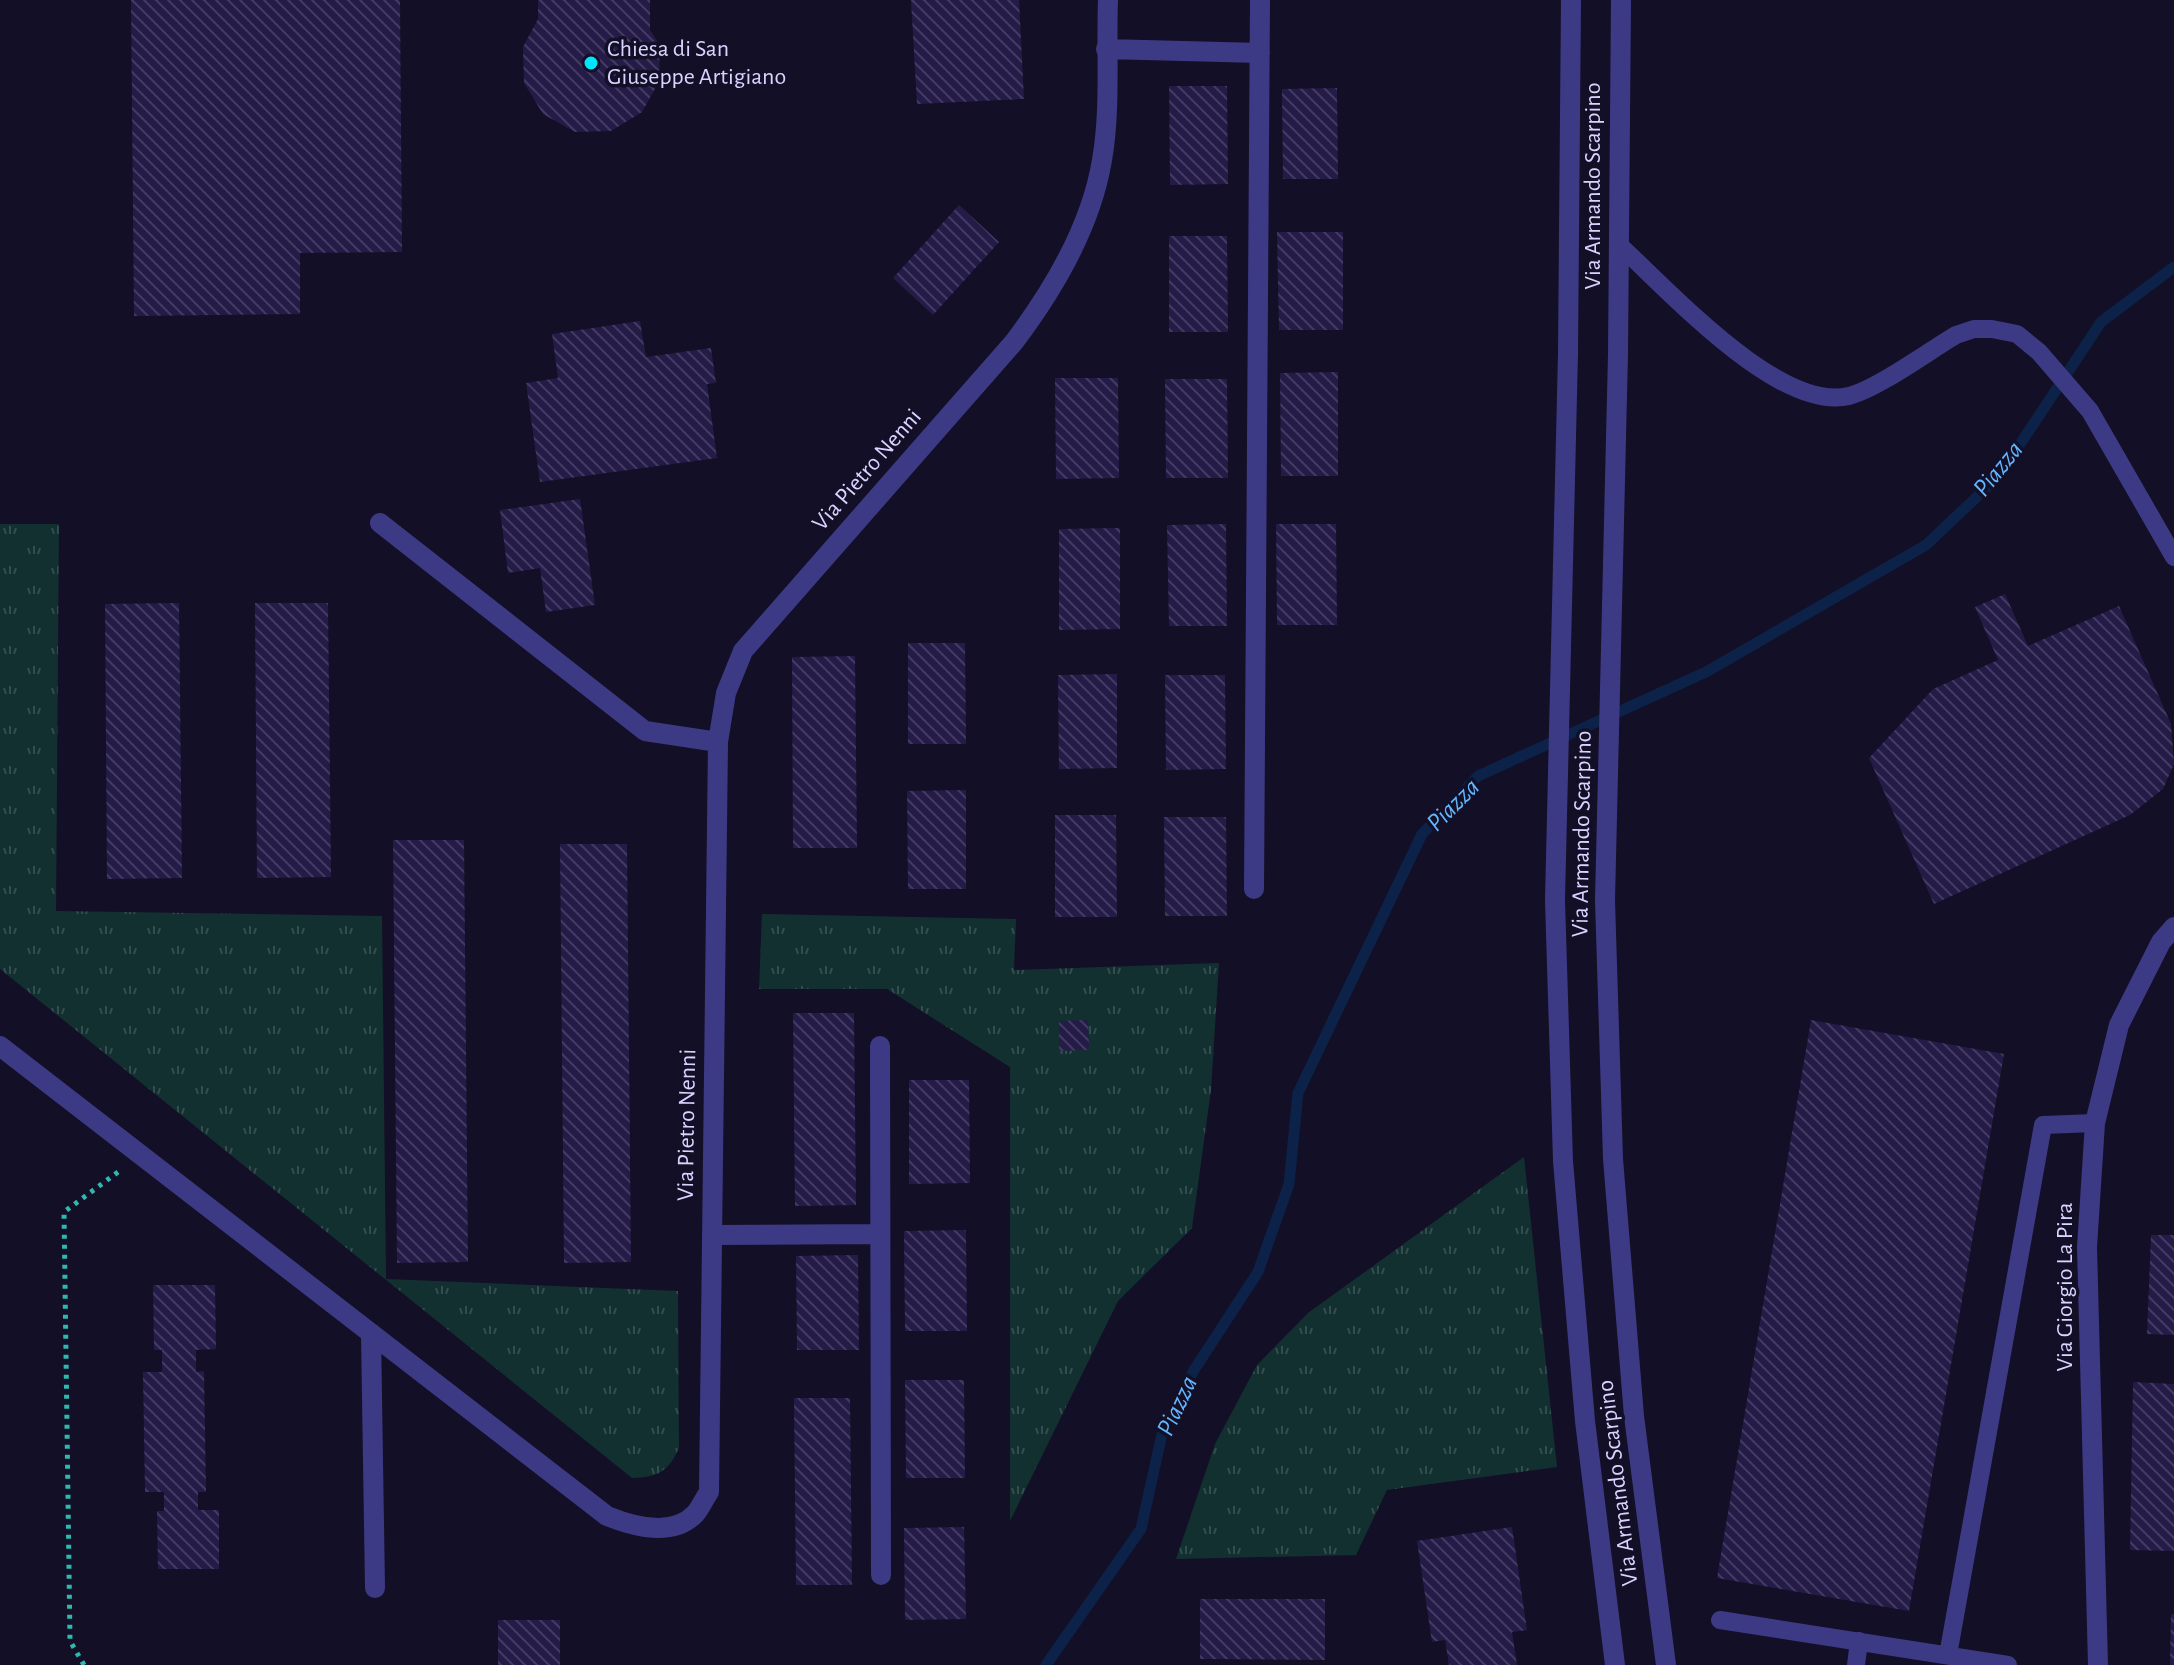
<svg xmlns="http://www.w3.org/2000/svg" width="2174" height="1665" font-family="'Alegreya Sans',sans-serif">
<style>
.grass{fill:url(#grass-tufts)}
.lines{fill:none;stroke-linecap:round;stroke-linejoin:round}
.stream{stroke:#0c2248;stroke-width:11}
.building{fill:url(#building-back-hatch)}
.path{stroke:#2fb8b0;stroke-width:5;stroke-dasharray:4 6;stroke-linecap:butt}
.service{stroke:#3d3a85;stroke-width:18}
.minor{stroke:#3d3a85;stroke-width:20}
.tertiary{stroke:#3d3a85;stroke-width:20}
.poi-dot{fill:#00e5ff;stroke:#130f26;stroke-width:3}
.labels{text-anchor:middle;dominant-baseline:central;stroke-width:7;stroke-linejoin:round;paint-order:stroke}
.poi-label{font-size:24px;fill:#d9d4ff;stroke:#130f26;text-anchor:start}
.street-label{font-size:24px;fill:#d9d4ff;stroke:#130f26}
.water-label{font-size:26px;font-style:italic;fill:#62b6ff;stroke:#130f26}
</style>
<defs>
<pattern id="grass-tufts" width="24" height="20" patternUnits="userSpaceOnUse" patternTransform="scale(2)"><rect width="24" height="20" fill="#12302f"/><path d="M3 7l-1-3M5 7V3M7 7l1-3M15 17l-1-3M17 17v-4M19 17l1-3" fill="none" stroke="#344d4e"/></pattern>
<pattern id="building-back-hatch" width="6" height="6" patternUnits="userSpaceOnUse" patternTransform="scale(2)"><rect width="6" height="6" fill="#241b47"/><path d="M-1 5l2 2M0 0l6 6M5-1l2 2" fill="none" stroke="#433b63"/></pattern>
</defs>
<rect width="100%" height="100%" fill="#130f26"/>
<path class="grass" d="M 0,524 L 59,524 L 56,911 L 382,916 L 386,1279 L 678,1291 L 679,1448 C 668,1472 658,1477 632,1478 L 0,969 Z
M 762,914 L 1016,919 L 1014,970 L 1219,963 L 1211,1090 L 1192,1228 L 1118,1301 L 1010,1521 L 1010,1067 L 887,989 L 759,989 Z
M 1524,1157 L 1557,1467 L 1387,1490 L 1356,1555 L 1176,1559 L 1215,1444 L 1257,1365 L 1308,1313 Z"/>
<g class="lines">
<path class="stream" d="M 1046,1665 L 1141,1529 L 1162,1434 L 1194,1370 L 1258,1272 L 1289,1184 L 1298,1093 L 1422,834 L 1478,776 L 1706,672 L 1926,545 L 1999,476 L 2101,322 L 2174,267"/>
</g>
<path class="building" d="M 131,0 L 400,0 L 402,252 L 300,253 L 300,314 L 134,316 Z
M 538,0 L 650,0 L 650,30 L 659,44 L 660,80 L 642,112 L 611,131 L 575,132 L 543,114 L 524,83 L 523,47 L 538,19 Z
M 911,0 L 1019,0 L 1024,99 L 917,104 Z
M 1169,86 L 1227,86 L 1228,184 L 1170,185 Z
M 1337,88 L 1338,179 L 1283,179 L 1282,89 Z
M 959,205 L 999,242 L 933,315 L 893,278 Z
M 1277,232 L 1343,232 L 1343,330 L 1279,330 Z
M 1169,236 L 1227,236 L 1228,332 L 1169,332 Z
M 640,321 L 646,357 L 711,348 L 716,383 L 707,384 L 717,458 L 540,482 L 526,383 L 558,378 L 552,334 Z
M 1338,372 L 1338,476 L 1281,476 L 1280,373 Z
M 1055,378 L 1118,378 L 1119,478 L 1056,479 Z
M 1165,379 L 1227,379 L 1228,478 L 1166,478 Z
M 580,499 L 595,605 L 546,612 L 540,568 L 508,573 L 500,510 Z
M 1226,524 L 1227,626 L 1169,626 L 1167,525 Z
M 1276,524 L 1336,524 L 1337,625 L 1277,625 Z
M 1120,528 L 1120,629 L 1059,630 L 1059,529 Z
M 2005,594 L 2028,646 L 2119,606 L 2171,724 L 2174,764 L 2163,789 L 2130,815 L 1934,904 L 1869,758 L 1933,689 L 1998,660 L 1975,607 Z
M 179,603 L 182,878 L 107,879 L 105,604 Z
M 255,603 L 328,603 L 331,877 L 257,878 Z
M 908,643 L 965,643 L 966,744 L 908,744 Z
M 855,656 L 857,848 L 793,848 L 792,657 Z
M 1117,674 L 1117,768 L 1059,769 L 1058,675 Z
M 1165,675 L 1225,675 L 1226,769 L 1166,770 Z
M 966,790 L 966,889 L 908,889 L 907,791 Z
M 1055,815 L 1116,815 L 1117,917 L 1055,917 Z
M 1164,817 L 1226,817 L 1227,916 L 1165,916 Z
M 393,840 L 464,840 L 468,1262 L 397,1263 Z
M 560,844 L 627,844 L 631,1262 L 564,1263 Z
M 793,1013 L 854,1013 L 856,1205 L 795,1206 Z
M 1088,1020 L 1089,1050 L 1059,1051 L 1059,1021 Z
M 1811,1020 L 2004,1054 L 1909,1611 L 1717,1578 Z
M 909,1080 L 969,1080 L 970,1183 L 909,1184 Z
M 966,1230 L 967,1331 L 905,1331 L 904,1231 Z
M 2151,1235 L 2174,1235 L 2174,1335 L 2147,1334 Z
M 858,1255 L 859,1350 L 797,1350 L 796,1256 Z
M 153,1285 L 215,1285 L 216,1349 L 196,1350 L 196,1372 L 204,1371 L 206,1492 L 198,1492 L 198,1510 L 219,1510 L 219,1569 L 158,1569 L 157,1511 L 164,1511 L 164,1492 L 145,1492 L 143,1372 L 162,1372 L 162,1350 L 154,1350 Z
M 905,1380 L 964,1380 L 965,1478 L 906,1478 Z
M 2133,1382 L 2174,1384 L 2174,1551 L 2130,1550 Z
M 794,1398 L 850,1398 L 852,1585 L 796,1585 Z
M 964,1527 L 966,1619 L 905,1620 L 904,1528 Z
M 1512,1527 L 1527,1630 L 1512,1632 L 1517,1665 L 1449,1665 L 1445,1640 L 1432,1642 L 1417,1541 Z
M 1200,1599 L 1325,1599 L 1325,1660 L 1200,1659 Z
M 2171,1614 L 2174,1614 L 2174,1665 L 2170,1665 Z
M 498,1620 L 560,1620 L 560,1665 L 498,1665 Z"/>
<g class="lines">
<path class="path" d="M 84,1665 L 70,1641 L 64,1212 L 118,1172"/>
<path class="service" d="M 1619,245 C 1669,290 1779,413 1849,396 C 1877,389 1929,351 1956,335 L 1974,329 L 1992,329 L 2017,334 L 2039,352 L 2090,411 L 2174,557
M 1720,1620 L 2008,1665
M 1948,1655 L 2043,1125 L 2095,1123
M 1856,1665 L 1859,1641"/>
<path class="minor" d="M 1106,49 L 1260,53
M 380,523 L 645,731 L 718,742
M 1254,889 L 1260,0
M 0,1046 L 607,1516 C 632,1526 672,1538 695,1514 C 700,1509 704,1499 709,1492 L 718,742 L 726,693 L 743,651 L 1014,342 C 1054,289 1091,227 1102,160 C 1111,109 1106,52 1108,0
M 880,1046 L 881,1575
M 712,1235 L 880,1234
M 371,1333 L 375,1588
M 2098,1665 L 2087,1247 L 2095,1123 L 2119,1025 L 2161,942 L 2174,927"/>
<path class="tertiary" d="M 1571,0 L 1568,353 L 1555,900 L 1563,1161 L 1585,1421 L 1615,1665
M 1621,0 L 1618,354 L 1605,900 L 1613,1159 L 1634,1416 L 1666,1665"/>
</g>
<circle class="poi-dot" cx="591" cy="63" r="8"/>
<g class="labels">
<g class="poi-label">
<text x="607" y="49">Chiesa di San<tspan x="607" dy="28">Giuseppe Artigiano</tspan></text>
</g>
<g class="street-label">
<text transform="translate(1593 186) rotate(-90)">Via Armando Scarpino</text>
<text transform="translate(867 470) rotate(-49)">Via Pietro Nenni</text>
<text transform="translate(1582 834) rotate(-89)">Via Armando Scarpino</text>
<text transform="translate(687 1125) rotate(-89)">Via Pietro Nenni</text>
<text transform="translate(2065 1287) rotate(-90)">Via Giorgio La Pira</text>
<text transform="translate(1618 1483) rotate(-97)">Via Armando Scarpino</text>
</g>
<g class="water-label">
<text transform="translate(1998 469) rotate(-51)">Piazza</text>
<text transform="translate(1453 805) rotate(-45)">Piazza</text>
<text transform="translate(1177 1406) rotate(-65)">Piazza</text>
</g>
</g>
</svg>
